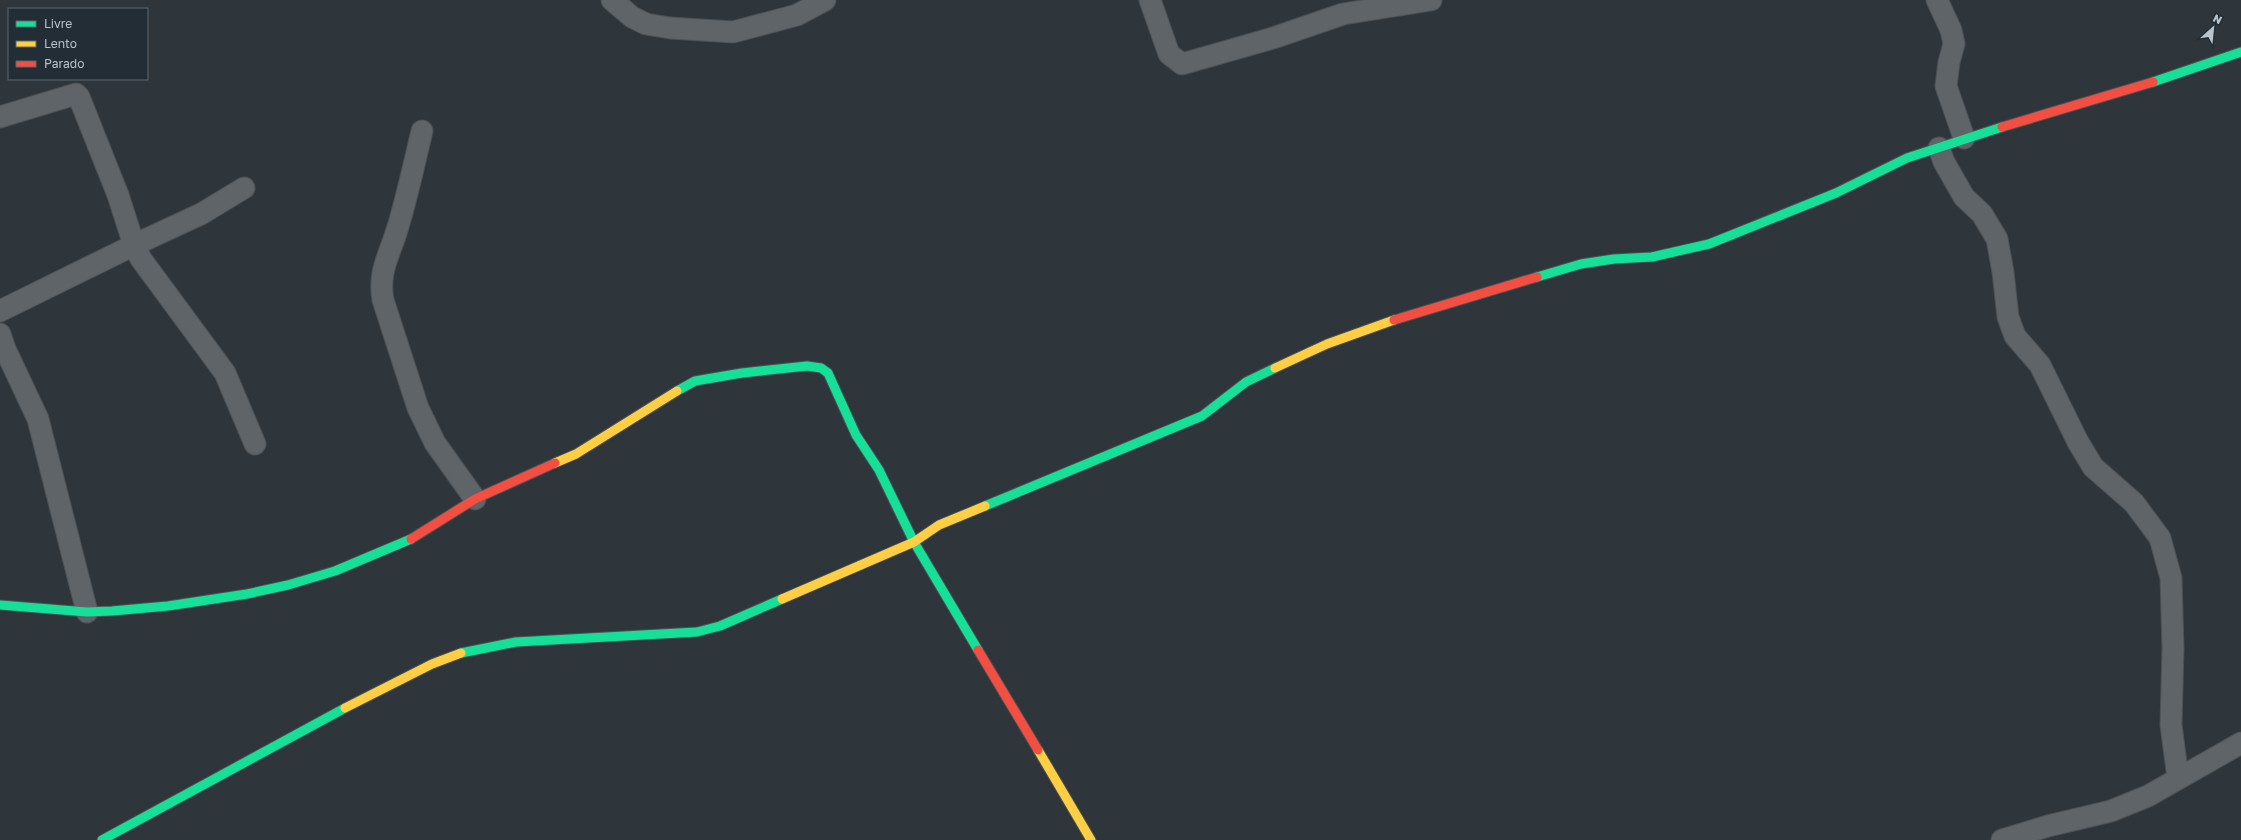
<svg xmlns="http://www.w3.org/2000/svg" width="2241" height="840" font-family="'Golos Text',sans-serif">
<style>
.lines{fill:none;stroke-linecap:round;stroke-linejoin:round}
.street-casing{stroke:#4c5155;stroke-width:23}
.fast-casing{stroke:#4c5155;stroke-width:11}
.slow-casing{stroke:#4c5155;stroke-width:11}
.jam-casing{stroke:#4c5155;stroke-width:11}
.street{stroke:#5e6468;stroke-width:21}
.fast{stroke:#16e098;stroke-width:9}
.slow{stroke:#ffcf43;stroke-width:9}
.jam{stroke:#f24e42;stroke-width:9}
</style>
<rect width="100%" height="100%" fill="#2e353b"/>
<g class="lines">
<g class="street-casing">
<path id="street" d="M 612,0 L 632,17 L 646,24 L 670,28 L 733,32 L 797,15 L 825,0
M 1150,0 L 1169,54 L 1182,64 L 1273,38 L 1343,14 L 1431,0
M 1937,0 L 1951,30 L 1954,44 L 1949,62 L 1946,86 L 1964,138
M 0,117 L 76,94 L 79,97 L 118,195 L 134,245 L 201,214 L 244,188
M 422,131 C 414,164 407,198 397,230 C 389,256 378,272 383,300 L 418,408 L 435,443 L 475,499
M 1939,148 L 1944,162 L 1964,197 L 1982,214 L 1997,239 L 2003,272 L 2008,317 L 2015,336 L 2040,365 L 2078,442 L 2093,467 L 2134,503 L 2160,538 L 2171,578 L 2173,648 L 2171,725 L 2178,778
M 0,311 L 134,245 L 141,259 L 225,373 L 255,444
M 0,334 L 5,349 L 38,419 L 87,612
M 2002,840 L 2048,826 L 2111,811 L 2148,796 L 2241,743"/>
</g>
<g class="fast-casing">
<path id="fast" d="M 2153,82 L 2241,52
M 1537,277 L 1581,264 L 1614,259 L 1652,257 L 1709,244 L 1836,193 L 1907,158 L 2002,127
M 677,391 L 695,381 L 742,373 L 807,366 L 821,368 L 828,373 L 856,435 L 879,470 L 914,542 L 978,650
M 985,506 L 1202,416 L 1246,382 L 1275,368
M 0,605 L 87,612 L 112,611 L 168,606 L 247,594 L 288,585 L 335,571 L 411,539
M 461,653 L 516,642 L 697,632 L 720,626 L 782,599
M 102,840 L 345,708"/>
</g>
<g class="slow-casing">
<path id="slow" d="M 1275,368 L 1327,344 L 1394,320
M 555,463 L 576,454 L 677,391
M 782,599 L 914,542 L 939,525 L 985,506
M 345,708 L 432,664 L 461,653
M 1038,750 L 1091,840"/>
</g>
<g class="jam-casing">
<path id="jam" d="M 2002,127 L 2153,82
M 1394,320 L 1537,277
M 411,539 L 475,499 L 555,463
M 978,650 L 1038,750"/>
</g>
<use href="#street" class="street"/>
<use href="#fast" class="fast"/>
<use href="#slow" class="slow"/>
<use href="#jam" class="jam"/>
</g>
<rect x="8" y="8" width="140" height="72" fill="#222d35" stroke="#5f6971"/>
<rect x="16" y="21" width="20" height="6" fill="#16e098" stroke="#5f6971"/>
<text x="44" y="28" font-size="12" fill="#bac3ca">Livre</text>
<rect x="16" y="41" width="20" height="6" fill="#ffcf43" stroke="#5f6971"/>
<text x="44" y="48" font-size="12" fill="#bac3ca">Lento</text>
<rect x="16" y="61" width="20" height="6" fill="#f24e42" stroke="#5f6971"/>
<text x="44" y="68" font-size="12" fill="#bac3ca">Parado</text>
<g transform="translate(2213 28) rotate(27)" stroke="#222d35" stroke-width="3" paint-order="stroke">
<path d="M0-3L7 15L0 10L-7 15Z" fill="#bac3ca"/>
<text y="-6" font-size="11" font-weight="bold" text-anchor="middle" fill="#bac3ca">N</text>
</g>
</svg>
